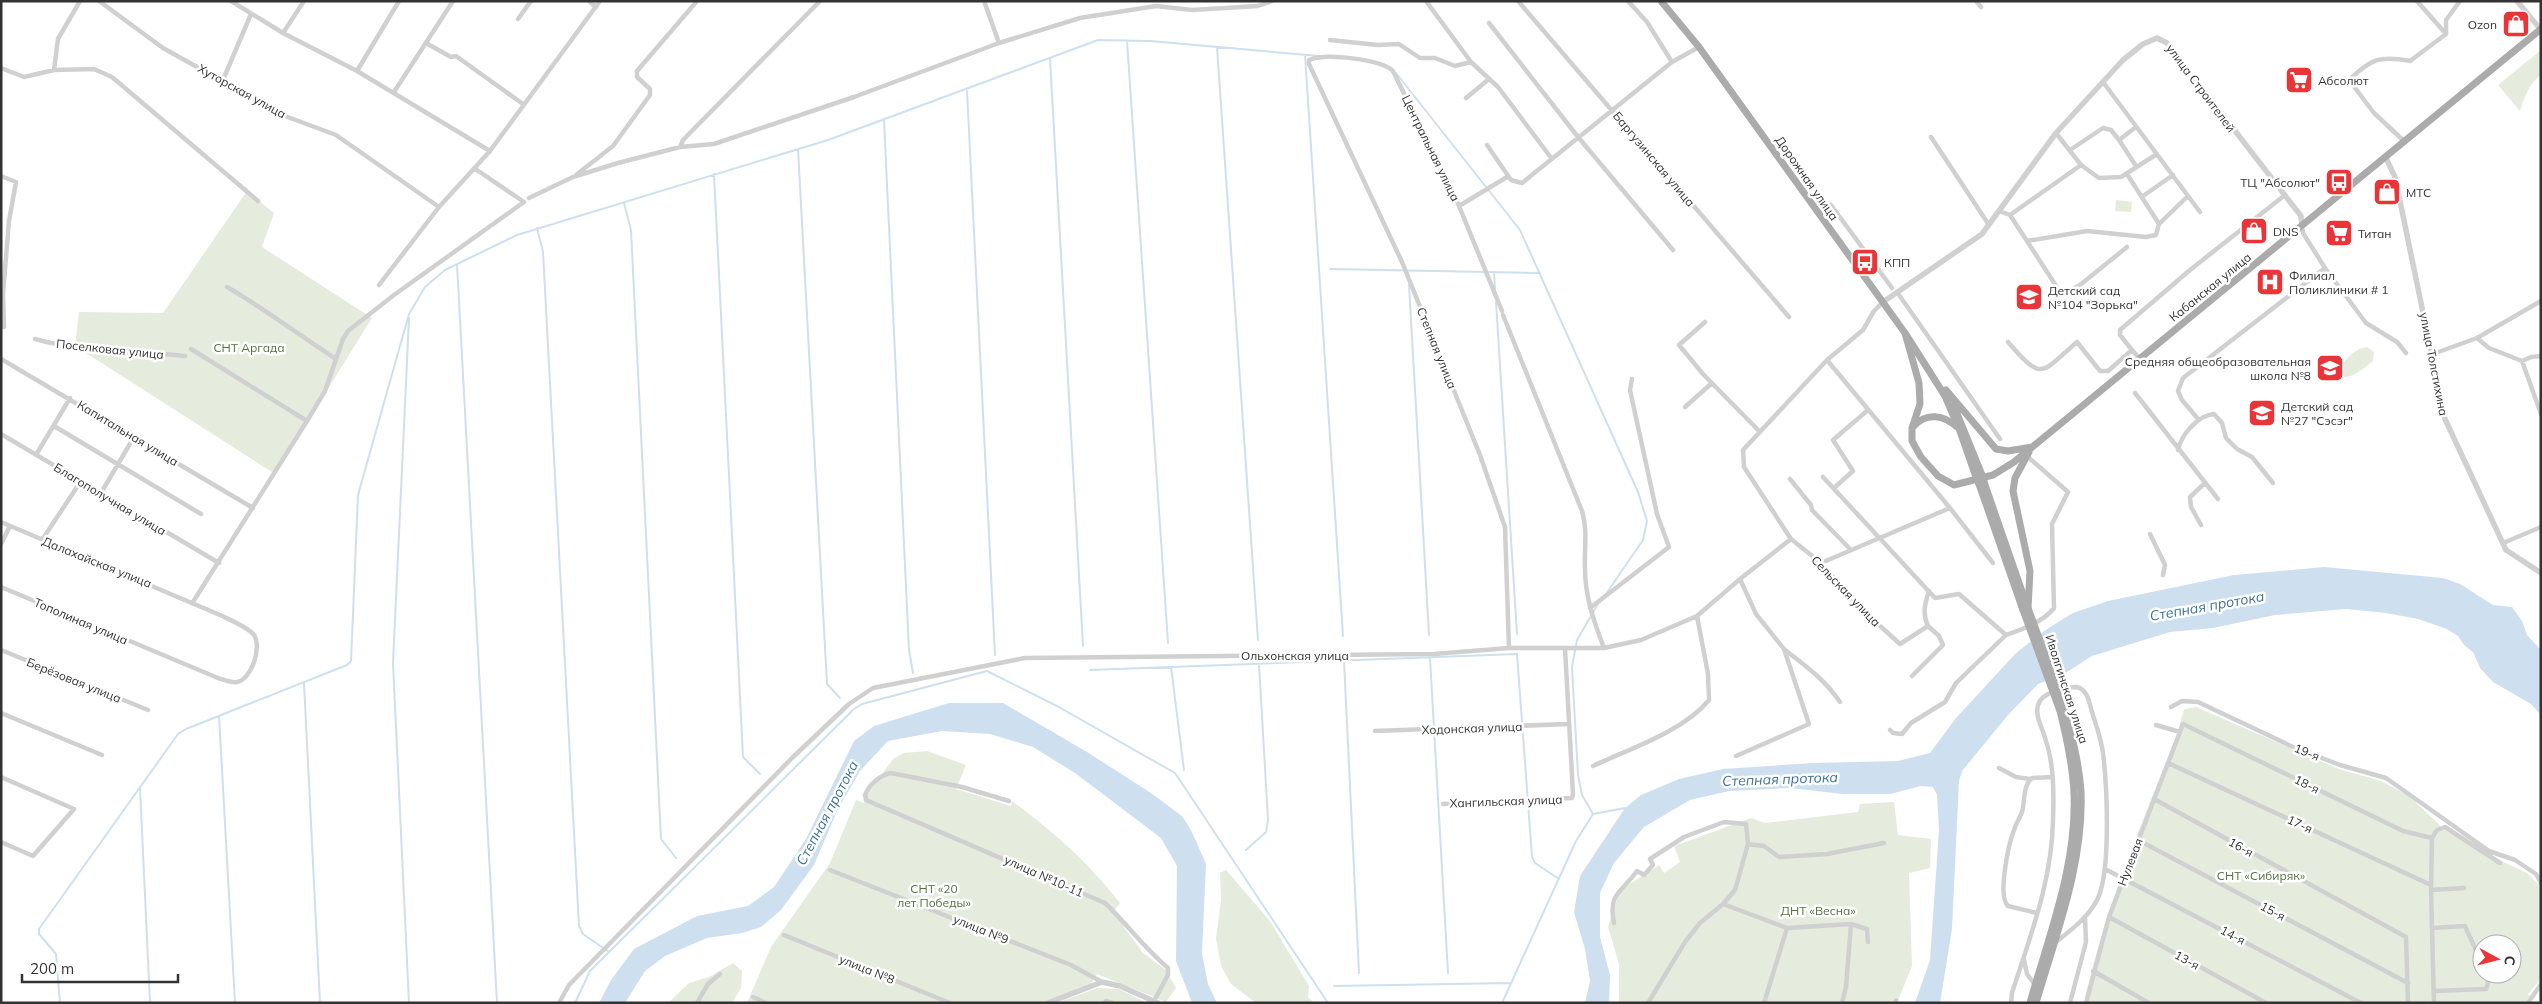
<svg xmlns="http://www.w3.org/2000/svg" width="2542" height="1004" font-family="Mulish,sans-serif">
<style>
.green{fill:#e5ecde;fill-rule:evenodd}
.water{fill:#cee0ef}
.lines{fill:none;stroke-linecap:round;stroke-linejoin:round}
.stream{stroke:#cee0ef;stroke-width:2}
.minor{stroke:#d0d0d0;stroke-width:4.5}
.tertiary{stroke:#d0d0d0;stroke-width:5.5}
.primary{stroke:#ababab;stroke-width:7}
.primary-bridge{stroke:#ababab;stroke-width:7}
.labels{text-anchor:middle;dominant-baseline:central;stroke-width:5;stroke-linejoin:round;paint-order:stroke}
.poi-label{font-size:12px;fill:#333;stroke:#fff;text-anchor:start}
.street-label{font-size:12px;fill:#333;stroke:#fff}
.park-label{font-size:12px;fill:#53713d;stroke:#fff}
.water-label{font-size:14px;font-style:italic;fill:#3c7199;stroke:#fff}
</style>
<rect width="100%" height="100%" fill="#fff"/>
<path class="green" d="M 2541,50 L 2541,75 C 2528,84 2525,97 2520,111 L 2498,85 Z
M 247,191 L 274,213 L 262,247 L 372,318 L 275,474 L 75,346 L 79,312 L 163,313 Z
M 2116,200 L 2132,202 L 2131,212 L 2115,211 Z
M 2367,347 L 2374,352 L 2373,361 C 2325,402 2337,352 2367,347 Z
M 2196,707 L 2339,769 L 2381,781 L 2409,796 L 2445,830 L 2487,854 L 2527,873 L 2541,887 L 2541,979 L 2528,994 L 2531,997 L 2529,1003 L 2084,1003 C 2104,910 2142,823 2177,735 L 2184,709 ZM 2482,944 L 2512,944 L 2512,974 L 2482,974 Z
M 927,751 L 966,765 L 956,789 L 1011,806 L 1012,801 C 1056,834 1086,860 1120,903 L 1113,912 L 1143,953 L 1166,970 L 1176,988 L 1166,1002 L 1097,974 L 1091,984 L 1043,1003 L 747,1003 L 771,947 L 830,863 L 856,800 L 864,803 L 866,796 L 893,759 L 904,753 Z
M 1894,802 L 1898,835 L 1931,839 L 1930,868 L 1909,873 L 1912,966 L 1899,998 L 1895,997 L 1892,1003 L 1619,1003 L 1619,964 L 1608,927 L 1620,890 L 1659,865 L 1664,873 L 1680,862 L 1674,846 L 1751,818 L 1765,823 L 1858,812 L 1860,804 Z
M 1226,870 L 1270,921 L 1309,986 L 1308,997 L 1314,1003 L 1256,1003 L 1231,984 L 1221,966 L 1216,938 L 1221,900 L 1220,873 Z
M 733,963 L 742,971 L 741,988 L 732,1003 L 668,1003 L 689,983 L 709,977 Z
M 1097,988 L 1119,989 L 1147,1003 L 1057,1003 Z"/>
<path class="water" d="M 2324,567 L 2443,578 L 2460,584 L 2493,605 L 2512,607 L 2522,621 L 2527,635 L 2541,650 L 2541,715 L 2531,704 L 2493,682 L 2480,668 L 2473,652 L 2464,645 L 2458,636 L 2447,629 L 2418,619 L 2386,613 L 2346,609 L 2275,615 L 2213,628 L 2170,632 L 2092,656 L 2064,674 L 2038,684 L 2008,715 L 1962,771 L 1959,781 L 1952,929 L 1940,1003 L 1915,1003 L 1930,960 L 1939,830 L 1937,795 L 1933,787 L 1921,786 L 1890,794 L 1843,794 L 1790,788 L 1729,791 L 1690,800 L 1644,827 L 1614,863 L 1600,893 L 1600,937 L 1610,975 L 1609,1003 L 1585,1003 L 1590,981 L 1585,949 L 1574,912 L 1580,876 L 1625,808 L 1641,795 L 1679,779 L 1723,769 L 1813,763 L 1898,761 L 1930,753 L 1956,718 L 2016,653 L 2047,629 L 2073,613 L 2108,601 L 2234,575 Z
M 949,703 L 1003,703 L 1087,752 L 1151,793 L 1182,816 L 1192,832 L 1206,864 L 1202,953 L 1208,984 L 1217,1003 L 1192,1003 L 1176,961 L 1177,866 L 1161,838 L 1075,773 L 1033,747 L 990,734 L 942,731 L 888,741 L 860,771 L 838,809 L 814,865 L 781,910 L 761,927 L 742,933 L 707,938 L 665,956 L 645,971 L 625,1003 L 599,1003 L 611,980 L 634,949 L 697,916 L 748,906 L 774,887 L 806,839 L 854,741 L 874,726 Z"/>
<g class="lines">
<path class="stream" d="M 1127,41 L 1168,643
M 1217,47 L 1258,640
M 1305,55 L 1343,636
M 1050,59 L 1083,646
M 1396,73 L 1520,230 L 1638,492 L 1647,521 L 1643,540 L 1606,594
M 967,91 L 995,655
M 884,121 L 909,650 L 913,673
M 798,149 L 827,684 L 840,698
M 714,174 L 743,757 L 760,774
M 624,203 L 631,230 L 661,839 L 676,858
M 537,228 L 543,252 L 579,926 L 583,934 L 609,952
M 457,264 L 497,1003
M 1330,269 L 1540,273
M 1494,272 L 1495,289
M 1409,285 L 1429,635
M 1496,302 L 1517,634
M 409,318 L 393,663 L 409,1003
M 1430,658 L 1448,973
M 1344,661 L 1359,973
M 1171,667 L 1184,770
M 1090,670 L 1517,654 L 1532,857 L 1535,863 L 1559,879
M 304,683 L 320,1003
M 219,716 L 235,1003
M 140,788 L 150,1003
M 1593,814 L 1582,795 L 1578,775 L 1572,667 L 1577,640 L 1598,604
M 1246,850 L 1266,832 L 1268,820 L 1259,664
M 1334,986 L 1511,983
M 60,1003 L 56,954 L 39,934 L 39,929 L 178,734 L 186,729 L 347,665 L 351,661 L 358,495 L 409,314 L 425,287 L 445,270 L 517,235 L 828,140 L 1098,40 L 1150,41 L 1319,56
M 575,1003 L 590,971 L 854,709 L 862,704 L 987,671 L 1057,706 L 1175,773 L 1328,1003
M 1502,1003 L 1576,841 L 1593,814 L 1625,808"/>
<path class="minor" d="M 99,1 L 163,48 L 285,116 L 336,135 L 439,207
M 231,1 L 283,33 L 357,71 L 490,151
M 589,1 L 596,7
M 984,1 L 999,43
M 1426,1 L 1471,62 L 1498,87 L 1552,159
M 1518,1 L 1789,317
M 1628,1 L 1647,22 L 1672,62
M 1976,1 L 1981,7
M 2417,1 L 2446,34
M 518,19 L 531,1
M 1489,23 L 1578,137 L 1673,250
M 283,33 L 304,1
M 1330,40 L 1378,45 L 1399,44 L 1420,58 L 1435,58 L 1455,66 L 1471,62
M 426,43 L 451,57 L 456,56 L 523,104
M 1,68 L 24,77 L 54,70 L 94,69 L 112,77 L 258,201
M 54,70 L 58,39 L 80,1
M 357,71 L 399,1
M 223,80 L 251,14
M 2103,82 L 2200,212
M 394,92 L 453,1
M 1466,98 L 1489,79
M 2056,133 L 2081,165
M 1931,137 L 1989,225
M 2405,142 L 2374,113 L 2349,80 C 2371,59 2380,55 2410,61 L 2446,34 L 2446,20 L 2460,1
M 1487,145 L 1511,180 L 1522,183 L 1672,62 L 1699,47
M 680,147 L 683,140 L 820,1
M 2070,150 L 2103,128 L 2111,130 L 2119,140
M 2136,166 L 2119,140 L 2136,127
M 2127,174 L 2159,224
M 576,175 L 613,146 L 650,95 L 650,89 L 637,77 L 637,71 L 697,1
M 1,176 L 16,182 L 9,221 L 3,294 L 4,327
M 2143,196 L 2173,175
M 529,198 L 573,177 L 618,163 L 680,147 L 714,144 L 854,97 L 999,43 L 1080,18 L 1156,6 L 1192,10 L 1258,6 L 1272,1
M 1459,206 L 1507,177
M 1999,211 L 2010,215 L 2081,165 L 2099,178 L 2121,177 L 2157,154
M 1819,214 L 1831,205 L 1892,288
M 2010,215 L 2027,241 L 2087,231 L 2146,237 L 2156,235 L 2159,224 L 2188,196
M 2027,241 L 2062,295 L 2080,285 L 2127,247
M 2325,268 L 2366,323 L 2397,342 L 2406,353
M 379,285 L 439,207 L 490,151 L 600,1
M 227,287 C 265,309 299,335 336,359
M 1897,292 L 2000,439
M 1883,302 L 1874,311 L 1863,330 L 1827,360 L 1743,450 L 1744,467 L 1791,539 L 1821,563 L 1858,606 L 1900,644 L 1928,626 L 1939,636 L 1943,645 L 1912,676
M 1502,311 L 1459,206 L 1393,71 C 1381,59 1325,53 1309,60 L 1309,64 L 1402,262 L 1480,455 L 1505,527 L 1509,648
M 1503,315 L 1582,511 C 1588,531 1584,548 1585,569 C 1585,596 1594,622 1604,648
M 1705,322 L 1679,345 L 1703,374 L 1760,432
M 2477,338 L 2489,348 L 2522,361 L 2531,357 L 2541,356
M 35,339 L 51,343 L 185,356
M 2008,342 C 2043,382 2040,374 2077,342 L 2100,371 L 2108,371 L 2132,350 L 2140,359
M 191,349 L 307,421
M 2132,350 L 2120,335 L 2120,330 L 2190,270 L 2285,195
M 2433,354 L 2477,338 L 2541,301
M 1,359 L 253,508
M 1827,360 L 1950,508
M 2522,361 L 2541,414
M 2135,393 L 2218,499
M 1685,407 L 1712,383
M 2199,420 L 2182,400 L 2178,391 L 2183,378 L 2325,268 L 2303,233 L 2302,226
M 54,426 L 201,514
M 1,434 L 219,563
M 2178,450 C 2181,435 2198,415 2214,414 L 2222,423 L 2226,438 L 2237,449 L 2252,457 L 2273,483
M 36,455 L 70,398
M 1823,477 L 1935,598 L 1959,594 L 2006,635 C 2023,629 2043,622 2054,608 L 2052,524 L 2068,492 L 2027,456
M 1790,479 L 1811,505 L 1812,510 L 1850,549
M 1834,488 L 1853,471 L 1833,440 L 1868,410
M 101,493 L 134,437
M 1,522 L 220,615 C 230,620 248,627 254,635 C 262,647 252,679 237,682 C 232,683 224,680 218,678 L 1,587
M 2201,525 L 2191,507 L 2190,497 L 2205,483
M 2150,534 L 2165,565 L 2163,575
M 42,540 L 81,481
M 2503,543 L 2541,527
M 1,544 L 10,526
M 1821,563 L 1950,508 L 1993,563
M 193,602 L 307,421 L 325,391 L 343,339 L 348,331 L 394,295 L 524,202 L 474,168
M 1590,608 L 1669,547 L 1657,514 L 1630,390 L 1632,379
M 1928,626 C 1922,614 1925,603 1929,591
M 1,650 L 148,710
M 1785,650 C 1806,666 1825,680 1840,702
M 2171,707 L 2182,701 L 2198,702 L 2291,746 L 2340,765 L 2386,778 L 2489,851 L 2515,860 L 2536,874 L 2541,883
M 1,713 L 102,755
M 2156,725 L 2180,732
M 1890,730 L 1893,733 L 1902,734 L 1911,723 L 1945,702 L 1956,683 L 2006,635
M 1375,731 L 1569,724
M 1736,756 L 1809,724 L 1784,649 L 1756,614 L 1740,579 L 1791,539
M 2168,763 L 2431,885
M 1593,766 C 1629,749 1684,731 1709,700 L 1708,674 L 1697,616
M 1999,768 L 2016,777 L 2030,779
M 1,777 L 74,809 L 33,856 L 1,842
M 2154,799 L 2406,937 L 2408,1003
M 1009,801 L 962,787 L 891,773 C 880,775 869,785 865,795 L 866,800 L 1105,903 C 1127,924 1144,948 1168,968 L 1168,975 L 1154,1001
M 1443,804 L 1572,798 L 1573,794 L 1565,648
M 2138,840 L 2408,983
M 2105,869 L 2361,1003
M 830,870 L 1071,965 L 1102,982
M 2431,890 L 2464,888
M 1723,904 L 1787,928 L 1851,924 L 1867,929 L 1868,942
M 2037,913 L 2008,906 C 1997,896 2009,843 2014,830 C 2016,823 2020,818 2022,812 C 2025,801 2023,785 2032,778 L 2052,777
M 2109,917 L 2266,1003
M 1614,923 C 1608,893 1621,893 1637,871 L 1644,875 L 1653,865 L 1650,859 L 1684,837 L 1724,822 L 1746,824 L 1748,844
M 2432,928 L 2465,926 L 2482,964
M 784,935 L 950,1003
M 2024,960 L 2027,974 L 2035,985
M 2093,971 L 2149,1003
M 2434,991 L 2486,989 L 2488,983 L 2486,974
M 753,997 L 766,1003
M 559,1003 L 569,985 L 792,758 L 849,704 L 873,688 L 1025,658 L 1434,654 L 1509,648 L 1604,648 L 1641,640 L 1697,616 L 1740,579
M 697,1003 L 708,984 L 720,974
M 1104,1003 L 1106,1001 L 1112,1003
M 1648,1003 L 1685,942 L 1700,923 L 1723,904 L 1735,890 L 1748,844 L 1764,846 L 1779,857 L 1827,854 L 1884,843
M 1764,1003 L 1787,928
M 1842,1003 L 1846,987 L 1851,924
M 1895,1003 L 1896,1000
M 2011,1003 L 2012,993 C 2030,937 2052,881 2053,820 C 2054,793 2054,763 2045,738 C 2042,727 2035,716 2038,705 C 2042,692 2065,687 2077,687 C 2088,690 2089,702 2092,712 C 2096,725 2101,738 2103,753 C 2107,785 2111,869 2098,898 C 2089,917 2072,929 2056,942
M 2070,1003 L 2086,942 L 2085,918
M 2086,1003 L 2109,917 L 2183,724 L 2403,831 L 2432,838
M 2434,1003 L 2431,890 L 2432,838 L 2437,830 L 2445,827 L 2500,863
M 2528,1003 L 2541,984"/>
<path class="tertiary" d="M 2517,1 L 2541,30
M 2386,158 L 2395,177 L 2445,419 L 2506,550 L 2541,573
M 1883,302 L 1982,234 L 2056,133 L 2123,60 L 2143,44 L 2157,38 L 2167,43 L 2301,216 L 2302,226
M 1048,1003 L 1102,982 L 1120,986 L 1158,1003"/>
<path class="primary" d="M 1661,1 L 1699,47 L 1905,333 L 1945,396 L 1960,431 L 1976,477
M 1905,333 L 1919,383 L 1920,404 L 1912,428 L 1912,441 L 1921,457 L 1938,476 L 1954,485 L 1993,475 L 2014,462 L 2541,29
M 1946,390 L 1996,449 L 2008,451 L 2032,447
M 1954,406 L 1982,475
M 1914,426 C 1926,412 1944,415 1957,427
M 1984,482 L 2027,606
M 1979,484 L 2023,610
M 2028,608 L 2030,571 L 2013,491 L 2015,478 L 2029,452
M 2030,1003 C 2049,935 2077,865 2074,794 C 2073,766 2067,739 2060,711
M 2036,1003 C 2056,934 2084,864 2081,791 C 2079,763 2072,736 2065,709"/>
<path class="primary-bridge" d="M 1982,475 L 1984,482
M 1976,477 L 1979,484
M 2028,608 L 2065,709
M 2023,610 L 2060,711"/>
</g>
<defs>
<g id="shop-square" transform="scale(1.4375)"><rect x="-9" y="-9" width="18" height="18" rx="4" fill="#ea3438" stroke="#fff"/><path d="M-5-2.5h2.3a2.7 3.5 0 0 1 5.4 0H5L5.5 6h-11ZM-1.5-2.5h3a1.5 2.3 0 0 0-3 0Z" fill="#fff"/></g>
<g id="supermarket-square" transform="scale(1.4375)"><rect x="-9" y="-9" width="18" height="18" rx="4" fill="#ea3438" stroke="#fff"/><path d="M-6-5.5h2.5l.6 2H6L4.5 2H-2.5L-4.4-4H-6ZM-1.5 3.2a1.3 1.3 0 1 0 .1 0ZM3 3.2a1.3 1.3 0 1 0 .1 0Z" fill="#fff"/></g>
<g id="bus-square" transform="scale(1.4375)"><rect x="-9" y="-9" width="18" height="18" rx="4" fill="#ea3438" stroke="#fff"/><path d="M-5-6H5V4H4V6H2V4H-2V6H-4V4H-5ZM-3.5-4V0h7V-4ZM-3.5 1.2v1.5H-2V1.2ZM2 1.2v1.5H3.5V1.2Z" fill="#fff"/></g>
<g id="hospital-square" transform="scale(1.4375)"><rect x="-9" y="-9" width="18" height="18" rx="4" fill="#ea3438" stroke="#fff"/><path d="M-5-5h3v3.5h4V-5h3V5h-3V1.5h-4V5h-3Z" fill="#fff"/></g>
<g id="school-square" transform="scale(1.4375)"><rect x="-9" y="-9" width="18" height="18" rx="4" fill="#ea3438" stroke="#fff"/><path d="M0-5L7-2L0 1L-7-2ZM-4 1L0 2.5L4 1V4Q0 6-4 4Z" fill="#fff"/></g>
</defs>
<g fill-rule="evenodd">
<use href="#shop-square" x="2516" y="24"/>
<use href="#supermarket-square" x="2299" y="80"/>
<use href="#bus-square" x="2339" y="182"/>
<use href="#shop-square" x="2387" y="192"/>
<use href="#shop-square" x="2254" y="231"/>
<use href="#supermarket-square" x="2339" y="233"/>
<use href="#bus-square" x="1865" y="262"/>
<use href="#hospital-square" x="2270" y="282"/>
<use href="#school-square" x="2029" y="297"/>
<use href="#school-square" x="2330" y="368"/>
<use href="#school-square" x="2262" y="413"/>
</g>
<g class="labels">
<g class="poi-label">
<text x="2497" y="24" text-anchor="end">Ozon</text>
<text x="2318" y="80">Абсолют</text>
<text x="2320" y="182" text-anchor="end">ТЦ "Абсолют"</text>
<text x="2406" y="192">МТС</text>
<text x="2273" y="231">DNS</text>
<text x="2358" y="233">Титан</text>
<text x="1884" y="262">КПП</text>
<text x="2289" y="275">Филиал<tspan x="2289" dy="14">Поликлиники # 1</tspan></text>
<text x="2048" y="290">Детский сад<tspan x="2048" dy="14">№104 "Зорька"</tspan></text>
<text x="2311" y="361" text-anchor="end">Средняя общеобразовательная<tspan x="2311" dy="14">школа №8</tspan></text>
<text x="2281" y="406">Детский сад<tspan x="2281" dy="14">№27 "Сэсэг"</tspan></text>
</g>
<g class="street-label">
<text transform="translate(2201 88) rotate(53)">улица Строителей</text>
<text transform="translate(242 91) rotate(29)">Хуторская улица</text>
<text transform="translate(1431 148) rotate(64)">Центральная улица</text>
<text transform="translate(1654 159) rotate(50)">Баргузинская улица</text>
<text transform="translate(1807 178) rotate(55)">Дорожная улица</text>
<text transform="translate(2210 287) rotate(-39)">Кабанская улица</text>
<text transform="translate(1437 348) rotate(68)">Степная улица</text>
<text transform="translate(110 349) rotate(6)">Поселковая улица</text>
<text transform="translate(2434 364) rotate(79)">улица Толстихина</text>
<text transform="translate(128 433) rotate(31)">Капитальная улица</text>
<text transform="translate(110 499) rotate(31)">Благополучная улица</text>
<text transform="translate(97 562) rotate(22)">Далахайская улица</text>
<text transform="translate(1846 591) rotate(46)">Сельская улица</text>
<text transform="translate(81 621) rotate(23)">Тополиная улица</text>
<text x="1295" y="655">Ольхонская улица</text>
<text transform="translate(74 680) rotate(22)">Берёзовая улица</text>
<text transform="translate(2067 689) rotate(72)">Иволгинская улица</text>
<text transform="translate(1472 728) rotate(-2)">Ходонская улица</text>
<text transform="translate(2307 752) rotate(22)">19-я</text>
<text transform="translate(2307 784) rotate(26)">18-я</text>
<text transform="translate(1506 801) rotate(-2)">Хангильская улица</text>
<text transform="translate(2300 824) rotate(25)">17-я</text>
<text transform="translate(2241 847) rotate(29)">16-я</text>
<text transform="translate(2130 862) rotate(-69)">Нулевая</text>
<text transform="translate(1044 876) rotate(24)">улица №10-11</text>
<text transform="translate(2273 911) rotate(28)">15-я</text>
<text transform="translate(981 929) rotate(22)">улица №9</text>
<text transform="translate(2233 935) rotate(28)">14-я</text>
<text transform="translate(2187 960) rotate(29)">13-я</text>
<text transform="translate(867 969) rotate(22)">улица №8</text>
</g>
<g class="park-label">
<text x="249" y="347">СНТ Аргада</text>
<text x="2261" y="875">СНТ «Сибиряк»</text>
<text x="934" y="888">СНТ «20<tspan x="934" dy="14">лет Победы»</tspan></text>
<text x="1818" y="910">ДНТ «Весна»</text>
</g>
<g class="water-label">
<text transform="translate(2207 606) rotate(-10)">Степная протока</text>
<text transform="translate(1780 779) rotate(-2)">Степная протока</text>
<text transform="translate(827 813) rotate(-62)">Степная протока</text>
</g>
</g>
<rect width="2542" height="1004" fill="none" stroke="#333333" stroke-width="5"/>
<g transform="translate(2497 959) rotate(97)"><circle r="24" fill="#ffffff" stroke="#adadad"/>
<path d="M0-4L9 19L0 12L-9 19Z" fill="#ea3438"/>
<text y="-8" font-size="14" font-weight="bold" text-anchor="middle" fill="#333333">С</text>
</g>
<path d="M22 974v8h156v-8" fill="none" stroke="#333333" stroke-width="2.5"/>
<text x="30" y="974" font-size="15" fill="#333333" stroke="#ffffff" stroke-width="4" paint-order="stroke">200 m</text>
</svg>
